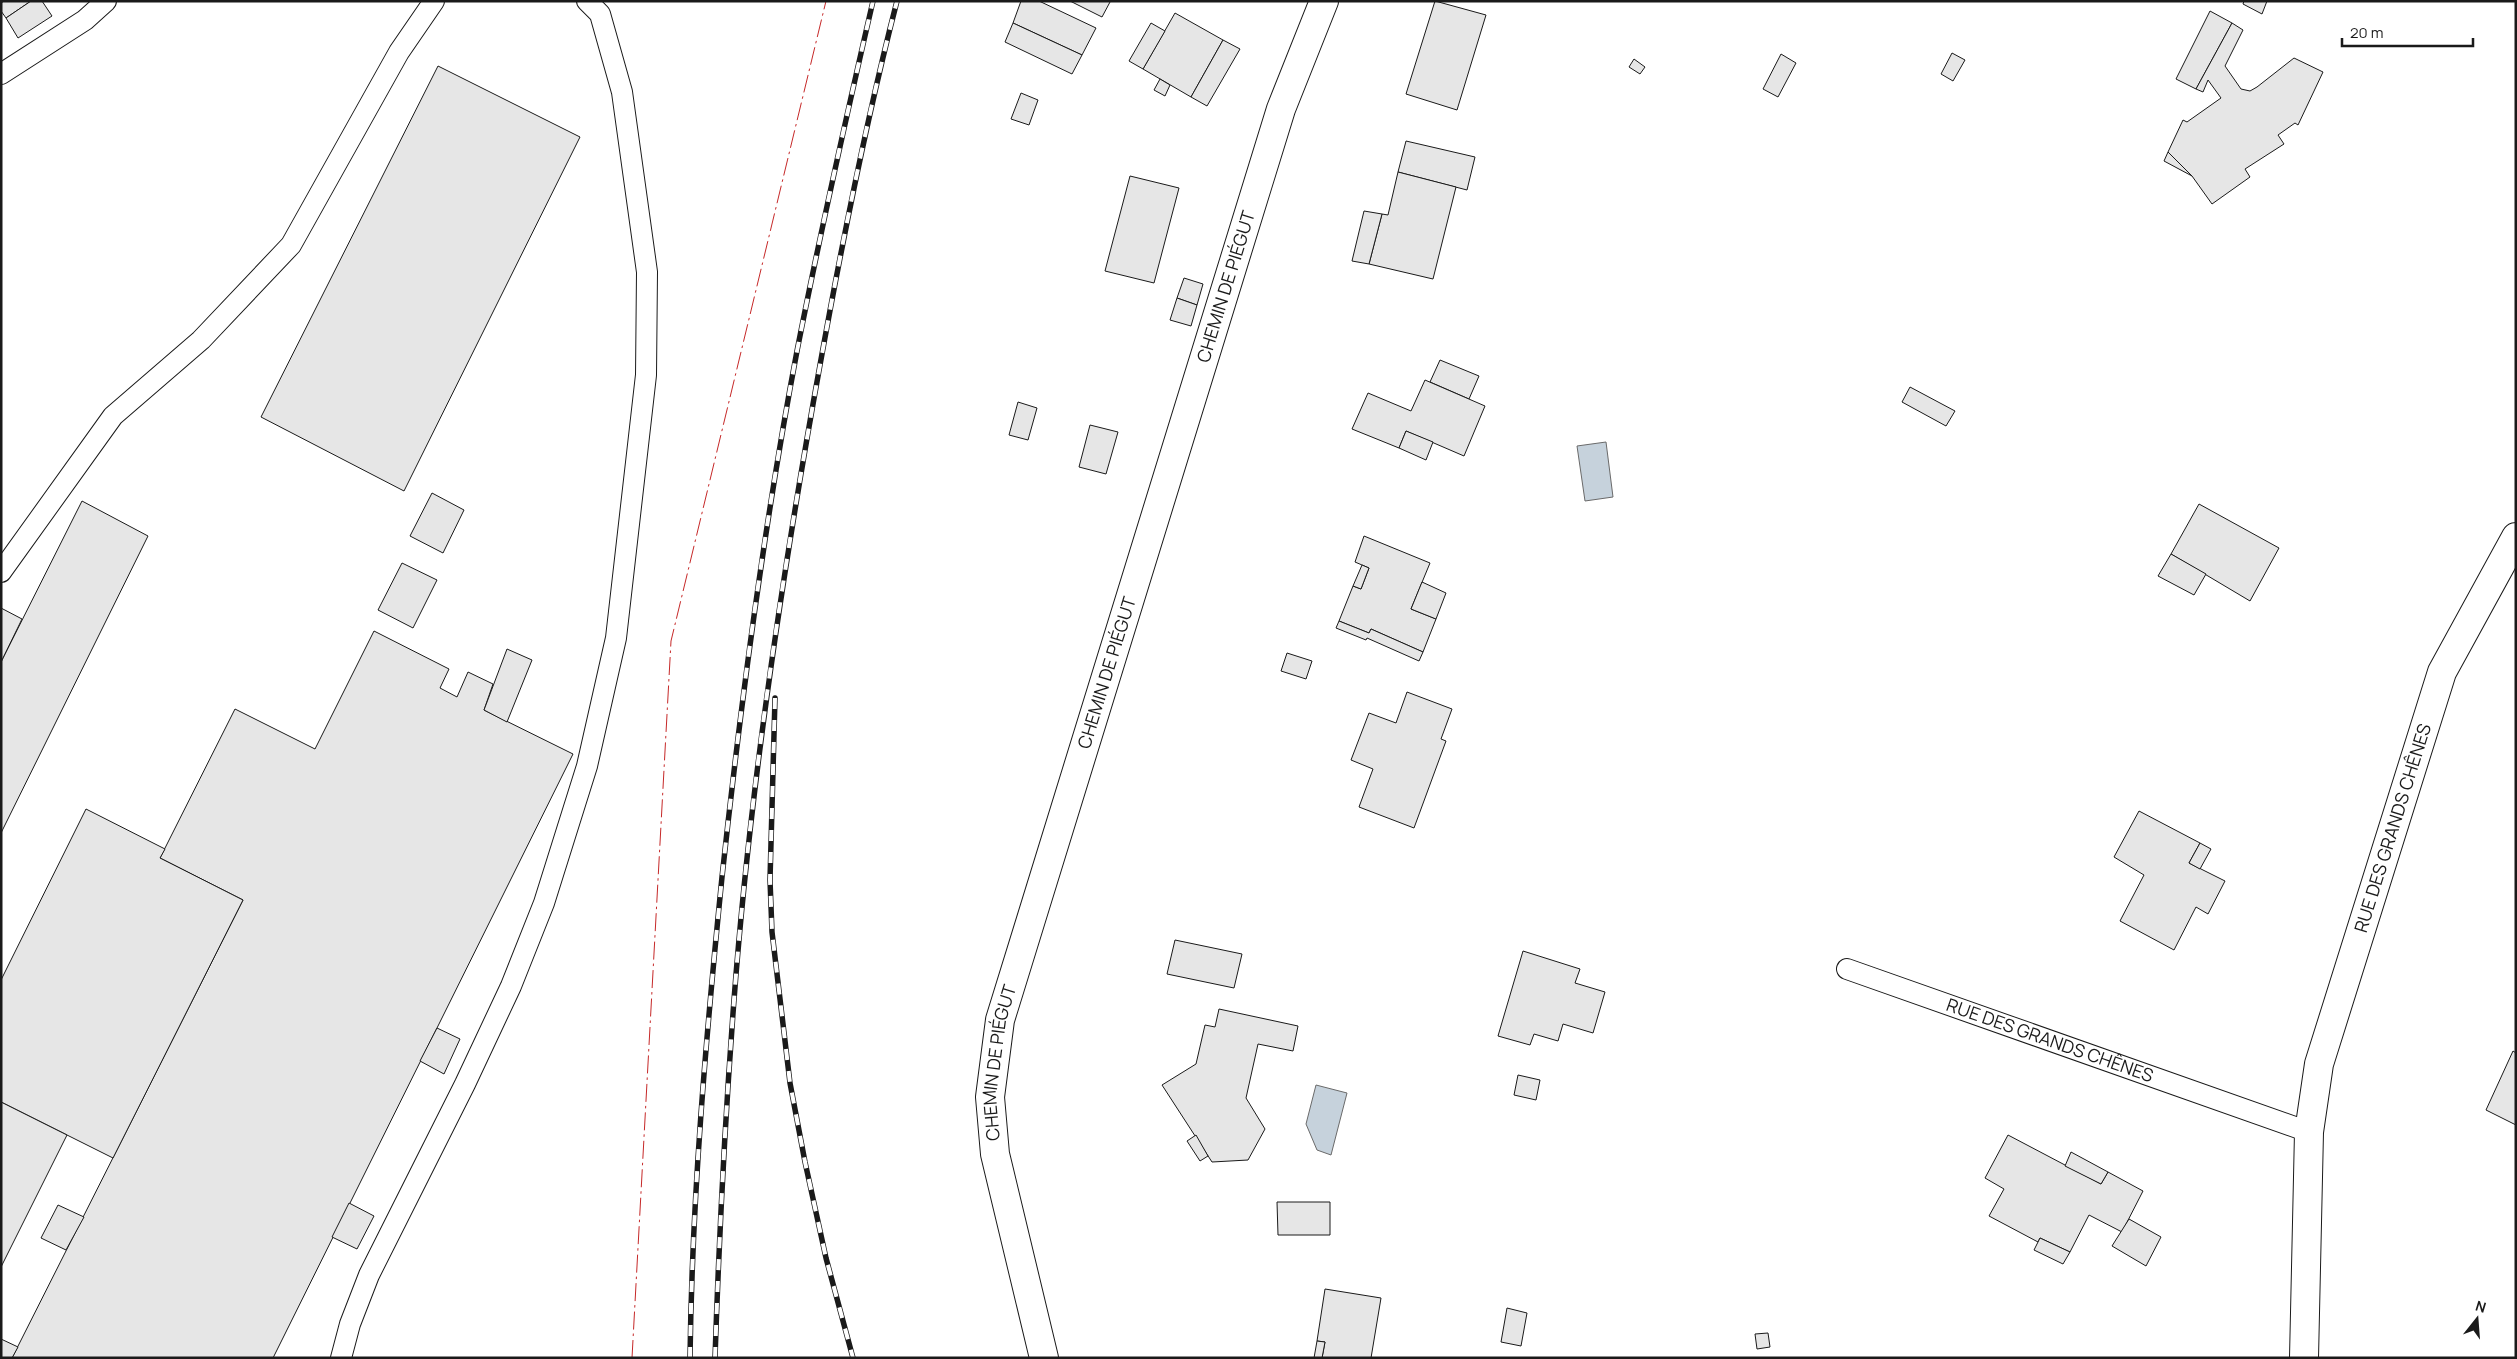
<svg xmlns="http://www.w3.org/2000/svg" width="2517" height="1359" font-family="Manrope,sans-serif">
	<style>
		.water { fill: #c6d2dc; stroke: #6a6a6a }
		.building { fill: #e6e6e6; stroke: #1a1a1a }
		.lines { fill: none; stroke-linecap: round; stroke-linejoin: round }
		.lane-casing { stroke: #1a1a1a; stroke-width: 22 }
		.street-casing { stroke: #1a1a1a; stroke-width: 30 }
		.lane { stroke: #fff; stroke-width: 20 }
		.street { stroke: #fff; stroke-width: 28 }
		.rail-casing { stroke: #1a1a1a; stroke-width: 5.5 }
		.rail { stroke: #fff; stroke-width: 4; stroke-dasharray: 11; stroke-linecap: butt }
		.power { stroke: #c62828; stroke-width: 1; stroke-dasharray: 18 4 2.5 4; stroke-linecap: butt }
		.labels { text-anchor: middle; stroke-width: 4; stroke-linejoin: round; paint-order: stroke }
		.street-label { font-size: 18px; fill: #1a1a1a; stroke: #fff }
	</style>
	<rect width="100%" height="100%" fill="#fff"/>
	<g class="water">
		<path d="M1606,442L1613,497L1585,501L1577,446Z"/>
		<path d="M1316,1085L1347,1093L1331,1155L1317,1150L1306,1124Z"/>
	</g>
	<g class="building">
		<path d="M4,1H31L6,18L1,11V3Z"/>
		<path d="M31,1H42L52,16L18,38L6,18Z"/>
		<path d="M1021,1H1039L1096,28L1082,55L1013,23Z"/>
		<path d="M1070,1H1110V2L1102,17Z"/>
		<path d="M1435,1L1486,15L1457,110L1406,94Z"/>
		<path d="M2244,1H2267L2262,14L2243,4Z"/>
		<path d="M2210,11L2232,23L2196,89L2176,79Z"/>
		<path d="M1175,13L1223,40L1191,97L1143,69Z"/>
		<path d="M1013,23L1082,55L1072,74L1005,42Z"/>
		<path d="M1151,23L1165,31L1143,69L1129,61Z"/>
		<path d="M2232,23L2243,30L2225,66L2241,89L2250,91L2257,87L2294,58L2323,72L2298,125L2295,123L2278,135L2284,144L2245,169L2250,177L2212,204L2192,176L2168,152L2183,120L2187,122L2221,98L2208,80L2203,92L2196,89Z"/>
		<path d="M1223,40L1240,49L1207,106L1191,97Z"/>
		<path d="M1952,53L1965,60L1953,81L1941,74Z"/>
		<path d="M1781,54L1796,63L1778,97L1763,89Z"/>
		<path d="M1634,59L1645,67L1640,74L1629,67Z"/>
		<path d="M438,66L580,137L404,491L261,417Z"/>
		<path d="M1160,79L1170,85L1165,96L1154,90Z"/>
		<path d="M1021,93L1038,100L1029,125L1011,119Z"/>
		<path d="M1406,141L1475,157L1467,190L1398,172Z"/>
		<path d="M2168,152L2192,176L2164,161Z"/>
		<path d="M1398,172L1456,187L1433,279L1369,264L1382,214L1388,215Z"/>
		<path d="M1130,176L1179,188L1154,283L1105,271Z"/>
		<path d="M1364,211L1382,214L1369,264L1352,261Z"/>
		<path d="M1184,278L1203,284L1197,305L1177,298Z"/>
		<path d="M1177,298L1197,305L1191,326L1170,320Z"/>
		<path d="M1440,360L1479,376L1469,399L1430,382Z"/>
		<path d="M1425,380L1485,406L1464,456L1406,431L1399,448L1352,429L1368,393L1411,411Z"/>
		<path d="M1910,387L1955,411L1946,426L1902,402Z"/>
		<path d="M1018,402L1037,408L1028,440L1009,435Z"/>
		<path d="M1090,425L1118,432L1106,474L1079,467Z"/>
		<path d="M1406,431L1433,442L1426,460L1399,448Z"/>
		<path d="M432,493L464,510L443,553L410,536Z"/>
		<path d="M82,501L148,536L1,833V662Z"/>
		<path d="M2199,504L2279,548L2250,601L2171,554Z"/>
		<path d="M1364,536L1430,563L1411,609L1436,619L1423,652L1371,629L1369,633L1339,621L1353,586L1361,589L1369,568L1355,562Z"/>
		<path d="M2171,554L2206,574L2194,595L2158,576Z"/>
		<path d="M402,563L437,580L413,628L378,610Z"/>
		<path d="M1362,565L1369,568L1361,589L1353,586Z"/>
		<path d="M1422,582L1446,593L1436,619L1411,609Z"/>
		<path d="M1,608L22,619L1,662Z"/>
		<path d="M1339,621L1369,633L1371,629L1423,652L1419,661L1367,638L1366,640L1336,628Z"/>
		<path d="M374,631L449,669L440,688L457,697L468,672L493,684L484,710L573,754L437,1028L273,1358H12L243,900L160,858L235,709L315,749Z"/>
		<path d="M507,649L532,660L507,722L484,710Z"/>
		<path d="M1287,653L1312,661L1306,679L1281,671Z"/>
		<path d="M1407,692L1452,709L1441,739L1446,741L1414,828L1359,807L1373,769L1351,760L1369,713L1396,723Z"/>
		<path d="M86,809L165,849L160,858L243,900L113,1158L1,1102V980Z"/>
		<path d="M2139,811L2200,843L2189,863L2225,881L2208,914L2196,907L2174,950L2120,921L2144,875L2114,857Z"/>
		<path d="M2200,843L2211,849L2200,869L2189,863Z"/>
		<path d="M1175,940L1242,954L1234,988L1167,974Z"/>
		<path d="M1523,951L1580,969L1575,983L1605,992L1593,1033L1563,1024L1558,1041L1534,1034L1530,1045L1498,1036Z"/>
		<path d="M1219,1009L1298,1026L1293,1051L1258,1044L1246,1098L1265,1129L1248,1160L1212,1162L1162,1085L1196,1064L1205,1025L1215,1027Z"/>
		<path d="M437,1028L460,1039L444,1074L420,1061Z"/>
		<path d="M2513,1051L2516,1053V1125L2486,1110Z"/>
		<path d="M1518,1075L1540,1080L1536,1100L1514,1095Z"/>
		<path d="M1,1102L67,1135L1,1267Z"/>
		<path d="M1196,1135L1208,1156L1200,1161L1187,1141Z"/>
		<path d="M2008,1135L2101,1184L2108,1172L2143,1191L2122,1232L2089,1215L2070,1252L2040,1238L2038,1242L1989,1216L2004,1189L1985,1178Z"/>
		<path d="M2071,1152L2108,1172L2101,1184L2065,1166Z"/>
		<path d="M1277,1202H1330V1235H1278Z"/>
		<path d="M349,1203L374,1216L357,1249L332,1237Z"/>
		<path d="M58,1205L84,1217L66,1250L41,1238Z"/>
		<path d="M2129,1219L2161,1237L2146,1266L2112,1246Z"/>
		<path d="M2040,1238L2070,1252L2063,1264L2034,1250Z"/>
		<path d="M1325,1289L1381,1298L1371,1358H1322L1325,1342L1317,1341Z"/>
		<path d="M1507,1308L1527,1313L1521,1346L1501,1342Z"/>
		<path d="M1768,1333L1770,1347L1757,1349L1755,1334Z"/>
		<path d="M1,1339L18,1347L12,1358H1Z"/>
		<path d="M1317,1341L1325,1342L1322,1358H1314Z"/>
	</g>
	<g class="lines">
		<g class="lane-casing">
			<g id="lane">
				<path d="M1,74L85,20L106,1"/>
				<path d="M1,572L113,416L201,340L291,245L399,52L434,1"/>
				<path id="s1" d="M1847,969L2309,1132"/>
				<path d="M341,1358L350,1324L369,1275L465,1084L511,986L544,903L587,766L616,638L646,375L647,272L622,92L600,14L587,1"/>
			</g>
		</g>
		<g class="street-casing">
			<g id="street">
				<path id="s2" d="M1044,1358L995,1154L990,1097L1000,1020L1281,109L1324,1"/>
				<path id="s3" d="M2304,1358L2309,1132L2319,1064L2442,672L2516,537"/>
			</g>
		</g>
		<use href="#lane" class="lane"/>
		<use href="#street" class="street"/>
		<g class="rail-casing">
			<g id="rail">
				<path d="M775,698L770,880L772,932L783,1024L790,1083L805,1162L826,1258L853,1358"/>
				<path d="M690,1358C692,1197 706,1037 722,877C741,701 764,525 797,351C820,234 846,118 873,1"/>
				<path d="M715,1358C719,1238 725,1119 734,1000C750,787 782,575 820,365C842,243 866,121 897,1"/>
			</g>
		</g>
		<use href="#rail" class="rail"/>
		<path class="power" d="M632,1358L671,641L826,1"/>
	</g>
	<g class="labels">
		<g class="street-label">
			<text dy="6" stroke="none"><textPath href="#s2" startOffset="1112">CHEMIN DE PIÉGUT</textPath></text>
			<text dy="6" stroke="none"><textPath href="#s2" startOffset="708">CHEMIN DE PIÉGUT</textPath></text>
			<text dy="6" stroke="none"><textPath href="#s3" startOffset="542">RUE DES GRANDS CHÊNES</textPath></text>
			<text dy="6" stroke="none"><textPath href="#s1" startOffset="215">RUE DES GRANDS CHÊNES</textPath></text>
			<text dy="6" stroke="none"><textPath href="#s2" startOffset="302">CHEMIN DE PIÉGUT</textPath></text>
		</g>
	</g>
	<rect width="2517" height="1359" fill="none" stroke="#1a1a1a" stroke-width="5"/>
	<g transform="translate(2477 1319) rotate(17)" stroke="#ffffff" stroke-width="4" paint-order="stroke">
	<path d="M0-4L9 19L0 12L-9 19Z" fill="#1a1a1a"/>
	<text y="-8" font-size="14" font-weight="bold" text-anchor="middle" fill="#1a1a1a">N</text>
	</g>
	<path d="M2342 38v8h131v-8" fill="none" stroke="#1a1a1a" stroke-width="2.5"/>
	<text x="2350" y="38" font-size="15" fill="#1a1a1a" stroke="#ffffff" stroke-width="4" paint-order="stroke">20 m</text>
</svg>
